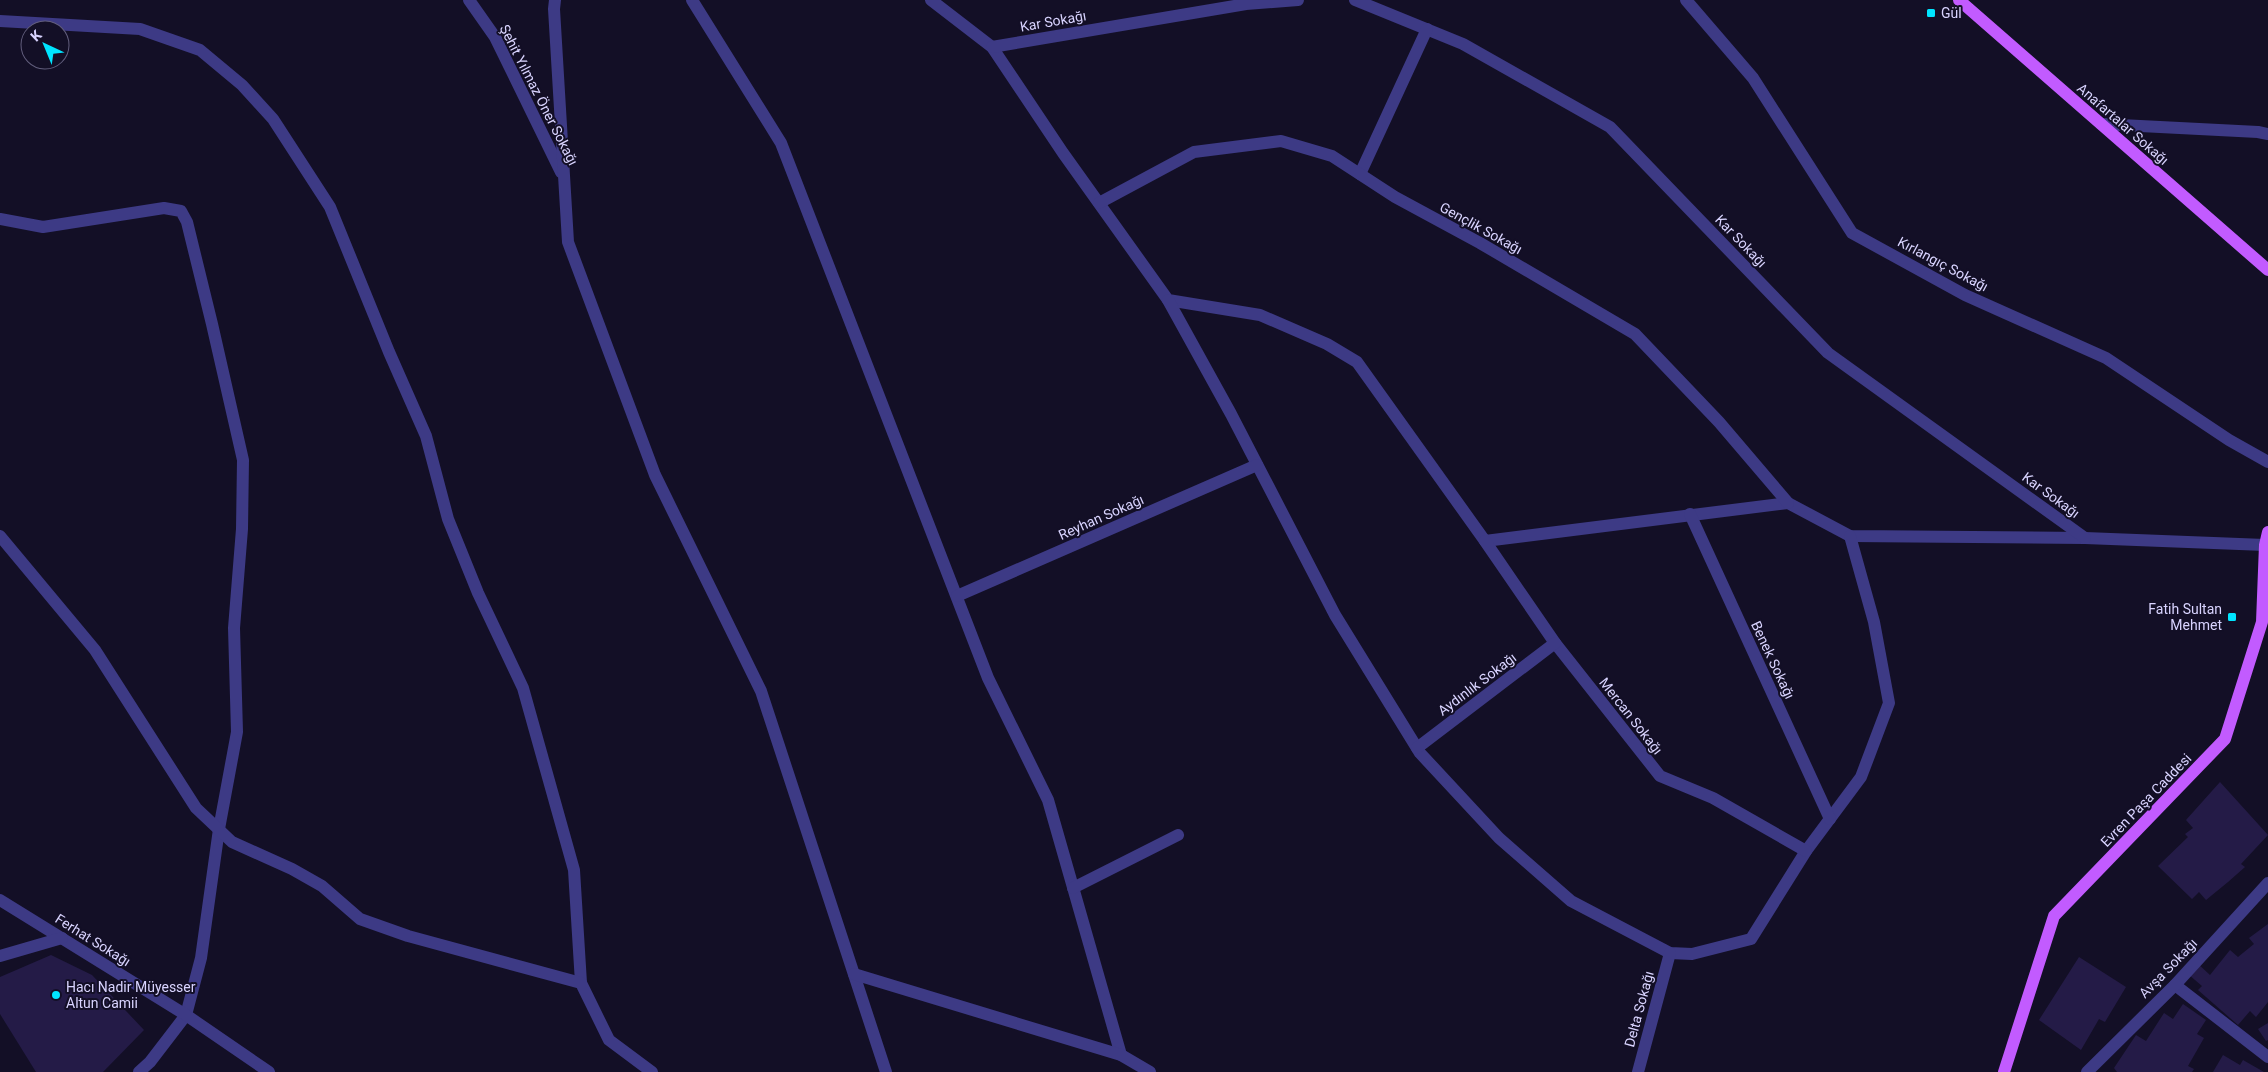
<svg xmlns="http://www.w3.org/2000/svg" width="2268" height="1072" font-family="Roboto,sans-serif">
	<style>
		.building { fill: #241b47 }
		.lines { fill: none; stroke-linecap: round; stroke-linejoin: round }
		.minor { stroke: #3d3a85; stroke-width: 12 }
		.major { stroke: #c25bff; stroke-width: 12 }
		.poi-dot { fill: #00e5ff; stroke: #130f26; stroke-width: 2 }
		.labels { text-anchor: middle; stroke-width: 4; stroke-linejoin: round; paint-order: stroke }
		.poi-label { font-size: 14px; fill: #d9d4ff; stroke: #130f26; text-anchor: start }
		.street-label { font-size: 14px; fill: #d9d4ff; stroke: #130f26 }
	</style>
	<rect width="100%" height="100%" fill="#130f26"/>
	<g class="building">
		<path d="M2220,782L2268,835L2241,864L2245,867L2228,882L2206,900L2199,892L2192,899L2158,866L2188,837L2185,834L2193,828L2186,820Z"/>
		<path d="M2268,924V1002L2256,1017L2250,1011L2238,1025L2198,990L2202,986L2188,974L2197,963L2210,975L2230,950L2238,957L2254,944L2249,938Z"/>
		<path d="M51,955L92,975L144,1030L103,1072H36L0,1014V977Z"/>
		<path d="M2079,957L2126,987L2105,1022L2099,1019L2081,1050L2039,1020Z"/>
		<path d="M2183,1004L2206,1020L2197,1034L2204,1038L2188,1066L2194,1069L2192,1072H2117L2114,1068L2136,1035L2146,1041L2164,1013L2173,1019Z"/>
		<path d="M2268,1023V1040L2266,1041L2258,1029Z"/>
		<path d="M2223,1055L2240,1065L2243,1060L2264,1072H2213Z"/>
	</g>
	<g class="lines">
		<g class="minor">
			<path d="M469,0L495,37L561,172"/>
			<path d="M555,0L554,9L568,242L655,475L761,691L886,1072"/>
			<path d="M692,0L781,143L988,678L1048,800L1121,1055"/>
			<path d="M931,0L992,47L1063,153L1168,300L1260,315L1327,344L1357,362L1485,541L1788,503L1850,536L2085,538L2265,545"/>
			<path d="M1355,0L1463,44L1610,127L1828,353L2085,538"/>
			<path d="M1686,0L1753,78L1852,233L1965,295L2106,358L2229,440L2268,462"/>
			<path d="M0,21L140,29L200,50L242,85L273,119L330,207L389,352L426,436L448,519L478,593L523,688L574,870L581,983"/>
			<path d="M992,47L1246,4L1298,0"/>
			<path d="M2101,124L2258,132L2268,134"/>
			<path d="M1360,174L1427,29"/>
			<path d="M1099,203L1194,152L1281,141L1332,156L1395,197L1480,243L1635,334L1719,422L1788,503"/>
			<path d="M0,219L43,227L164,208L181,211L187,222L212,324L243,460L242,529L234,628L237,732L219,829L201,958L186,1015L150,1062L139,1072"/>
			<path d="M1168,300L1231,414L1335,615L1420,753L1499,838L1571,901L1670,953L1692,954L1751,939L1806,851L1861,777L1889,703L1874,622L1850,536"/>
			<path d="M1690,514L1830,819"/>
			<path d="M0,536L95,650L196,808L232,842L292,869L322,886L360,919L408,936L581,983L609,1040L652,1072"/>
			<path d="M1485,541L1555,643L1660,776L1713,798L1806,851"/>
			<path d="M957,596L1257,465"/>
			<path d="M1417,748L1555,643"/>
			<path d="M1073,888L1178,835"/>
			<path d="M0,900L186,1015L269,1072"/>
			<path d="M0,956L62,938"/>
			<path d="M854,974L1121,1055L1150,1072"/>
			<path d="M2175,985L2268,1057"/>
			<path d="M1638,1072L1670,953"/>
			<path d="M2087,1072L2175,985L2268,883"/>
		</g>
		<g class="major">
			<path d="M1959,0L2268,270"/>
			<path d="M2004,1072L2054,916L2225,739L2262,622L2265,545L2268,532"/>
		</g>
	</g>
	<g class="poi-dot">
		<rect x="1926" y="8" width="10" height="10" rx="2.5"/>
		<rect x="2227" y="612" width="10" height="10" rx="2.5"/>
		<circle cx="56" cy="995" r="5"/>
	</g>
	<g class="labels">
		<g class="poi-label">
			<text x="1941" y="18">Gül</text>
			<text x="2222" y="614" text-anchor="end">Fatih Sultan<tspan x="2222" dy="16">Mehmet</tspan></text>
			<text x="66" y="992">Hacı Nadir Müyesser<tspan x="66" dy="16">Altun Camii</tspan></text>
		</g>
		<g class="street-label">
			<text transform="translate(1053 21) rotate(-10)" y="5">Kar Sokağı</text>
			<text transform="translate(539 95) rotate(63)" y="5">Şehit Yılmaz Öner Sokağı</text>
			<text transform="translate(2123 124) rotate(41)" y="5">Anafartalar Sokağı</text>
			<text transform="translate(1481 228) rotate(29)" y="5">Gençlik Sokağı</text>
			<text transform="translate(1741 241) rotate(46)" y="5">Kar Sokağı</text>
			<text transform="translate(1943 264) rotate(28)" y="5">Kırlangıç Sokağı</text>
			<text transform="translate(2051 495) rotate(36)" y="5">Kar Sokağı</text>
			<text transform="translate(1101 517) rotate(-24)" y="5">Reyhan Sokağı</text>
			<text transform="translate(1773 660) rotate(65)" y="5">Benek Sokağı</text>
			<text transform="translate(1477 684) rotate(-37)" y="5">Aydınlık Sokağı</text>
			<text transform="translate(1631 716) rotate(52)" y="5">Mercan Sokağı</text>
			<text transform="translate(2146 800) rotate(-46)" y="5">Evren Paşa Caddesi</text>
			<text transform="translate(93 940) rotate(32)" y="5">Ferhat Sokağı</text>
			<text transform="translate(2168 968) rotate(-46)" y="5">Avşa Sokağı</text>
			<text transform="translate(1639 1009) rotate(-75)" y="5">Delta Sokağı</text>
		</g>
	</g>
	<g transform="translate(45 45) rotate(316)"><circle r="24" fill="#130f26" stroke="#625e7d"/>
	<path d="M0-4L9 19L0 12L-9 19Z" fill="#00e5ff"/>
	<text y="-8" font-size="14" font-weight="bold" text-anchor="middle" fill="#d9d4ff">K</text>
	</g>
</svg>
